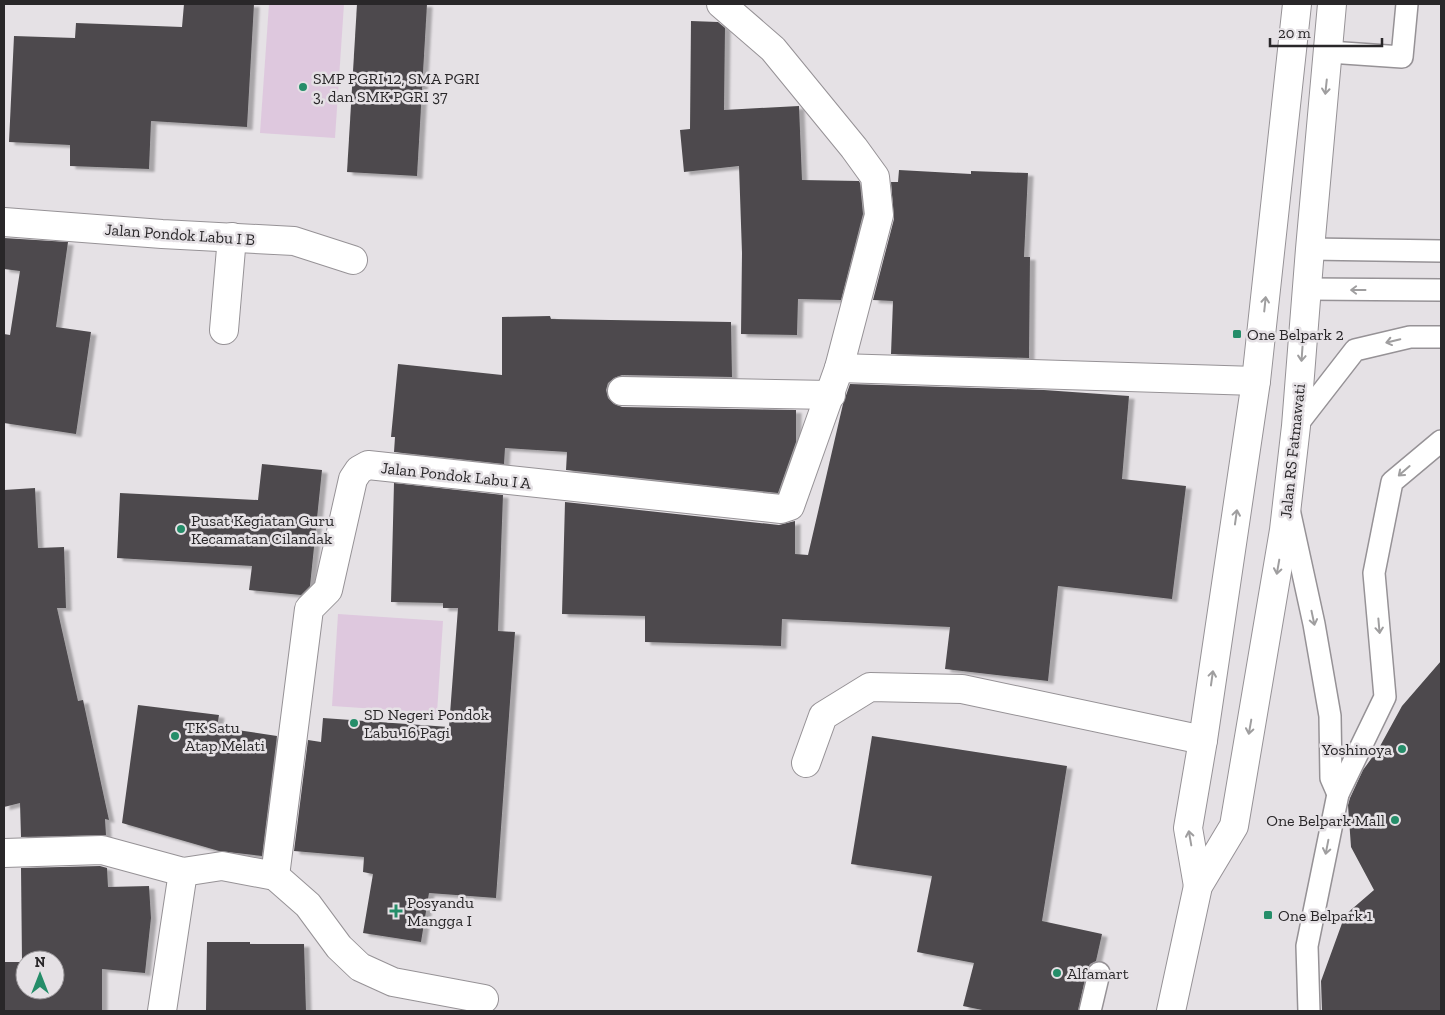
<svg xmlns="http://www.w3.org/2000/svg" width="1445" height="1015" font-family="'Zilla Slab',serif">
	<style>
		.grass { fill: #dec8de }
		.building { fill: #4d4a4d; fill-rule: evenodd; filter: url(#shadow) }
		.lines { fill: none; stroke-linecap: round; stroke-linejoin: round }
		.service-casing { stroke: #969296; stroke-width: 24 }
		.minor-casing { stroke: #969296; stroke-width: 30 }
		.secondary-casing { stroke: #969296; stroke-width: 30 }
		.service { stroke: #fff; stroke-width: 21 }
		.minor { stroke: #fff; stroke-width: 28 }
		.secondary { stroke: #fff; stroke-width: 28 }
		.oneway { stroke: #9f9e9f }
		.poi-dot { fill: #258d69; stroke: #e5e1e5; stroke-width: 2 }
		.labels { text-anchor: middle; stroke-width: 5; stroke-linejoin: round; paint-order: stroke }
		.poi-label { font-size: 16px; fill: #292729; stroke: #e5e1e5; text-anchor: start }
		.street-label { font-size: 16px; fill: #292729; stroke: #e5e1e5 }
	</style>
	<defs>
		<filter id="shadow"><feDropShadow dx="5.5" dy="3" stdDeviation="1" flood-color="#0004"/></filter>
	</defs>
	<rect width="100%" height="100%" fill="#e5e1e5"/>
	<g class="grass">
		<path d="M269,4H344L335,138L260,133Z"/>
		<path d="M338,614L443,621L437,713L332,706Z"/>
	</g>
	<g class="building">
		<path d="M184,4H254L247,127L151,121L149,169L70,166V145L9,142L14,36L75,38L76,23L182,27Z"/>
		<path d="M357,4H427L417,176L347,172Z"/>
		<path d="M691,21L718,22L725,28L724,110L799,106L802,180L859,181L860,183L863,214L841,300L798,299L797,335L741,334L742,253L739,166L684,172L680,130L690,129Z"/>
		<path d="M899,170L971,174V171L1028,173L1024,257H1030L1029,358L891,354L893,301L873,300L894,219L891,182H898Z"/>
		<path d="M4,238L68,242L56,327L91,332L76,434L4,423V334L10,335L20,271L4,269Z"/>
		<path d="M550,316L551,319L731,322L732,377L622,375L614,378L608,383L606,390L608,398L614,404L622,407L796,410V442L778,493L566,470L567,452L505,448L504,464L394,452L395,437H391L398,364L502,375V317Z"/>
		<path d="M850,384L1044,390L1129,396L1122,479L1186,486L1172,599L1058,586L1048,681L945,669L950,627L782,619L781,646L645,642V616L562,614L565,502L779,525L795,521V554L808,555L843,404Z"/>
		<path d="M262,464L322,470L310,586L301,595L249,590L252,566L117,558L120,493L258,500Z"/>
		<path d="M394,483L503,495L498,631L515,632L496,898L429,893L421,942L363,933L373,874L363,872L364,857L294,851L308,740L321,742L323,718L449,727L458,608H443V603L391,602Z"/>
		<path d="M35,488L38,548L64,547L66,608H57L78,701L83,700L109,820L105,819L106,835L21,837L20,803L4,807V490Z"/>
		<path d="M1441,661V1011H1322L1321,981L1345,915L1374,890L1351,847L1348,805L1350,798L1363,770L1379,748L1402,706Z"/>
		<path d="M138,705L219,715L217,727L277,736L262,856L219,851L122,823Z"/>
		<path d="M872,736L1067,766L1042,921L1102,934L1096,961L1090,964L1087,970L1078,1011H987L963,1006L974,963L917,952L932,876L851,864Z"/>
		<path d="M100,866L107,868L108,887L149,886L151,918L145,973L102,969V1011H4V962H22L21,868ZM25,960H55V990H25Z"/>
		<path d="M207,942H250V944H304L306,1011H206Z"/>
	</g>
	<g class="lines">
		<g class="service-casing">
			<g id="service">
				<path d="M1329,52L1402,57L1407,4"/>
				<path d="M1310,249L1441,251"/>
				<path d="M1307,289L1441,290"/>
				<path d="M1296,426L1355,350L1410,337H1441"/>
				<path d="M1290,514L1314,624L1330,716L1331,778L1338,794"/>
				<path d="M1090,1011L1099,973"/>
				<path d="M1309,1011L1307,946L1338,794L1385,697L1374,573L1392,482L1441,441"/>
			</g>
		</g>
		<g class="minor-casing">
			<g id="minor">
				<path d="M4,222L162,234L294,241L353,260"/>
				<path d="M224,330L232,237"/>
				<path d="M839,368L1256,381"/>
				<path d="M622,391L831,395"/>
				<path d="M806,763L823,716L870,687L962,689L1203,740"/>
				<path d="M4,853L102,850L183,872L222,866L275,876L309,609L328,590L353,479L359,470L368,465L781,509L790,506L839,368L879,215L875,177L854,148L773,49L721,4"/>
				<path d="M275,876L308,905L339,947L360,967L393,982L484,999"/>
				<path d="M162,1011L183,872"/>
			</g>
		</g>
		<g class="secondary-casing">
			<g id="secondary">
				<path d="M1198,886L1188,828L1203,740L1256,381L1297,4"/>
				<path d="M1171,1011L1198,886L1234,826L1284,530L1296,426L1310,249L1332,4"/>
			</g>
		</g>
		<use href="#service" class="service"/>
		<use href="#minor" class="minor"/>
		<use href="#secondary" class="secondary"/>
	</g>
	<defs><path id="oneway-shaft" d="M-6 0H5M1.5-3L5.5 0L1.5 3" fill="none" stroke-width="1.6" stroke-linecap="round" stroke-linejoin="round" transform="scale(1.25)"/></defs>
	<g class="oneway">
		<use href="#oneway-shaft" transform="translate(1326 87) rotate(96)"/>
		<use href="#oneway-shaft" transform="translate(1358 290) rotate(-180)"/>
		<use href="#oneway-shaft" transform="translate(1265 304) rotate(-84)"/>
		<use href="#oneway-shaft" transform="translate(1393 341) rotate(167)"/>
		<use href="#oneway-shaft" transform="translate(1302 354) rotate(94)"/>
		<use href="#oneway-shaft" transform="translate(1404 471) rotate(139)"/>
		<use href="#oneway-shaft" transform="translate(1236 517) rotate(-82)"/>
		<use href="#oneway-shaft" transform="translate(1278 567) rotate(100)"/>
		<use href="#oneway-shaft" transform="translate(1313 618) rotate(78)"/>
		<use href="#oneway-shaft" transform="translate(1379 626) rotate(85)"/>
		<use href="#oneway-shaft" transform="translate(1212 678) rotate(-82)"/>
		<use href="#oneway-shaft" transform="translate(1250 727) rotate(100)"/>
		<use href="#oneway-shaft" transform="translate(1190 838) rotate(-100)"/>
		<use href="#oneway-shaft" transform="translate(1327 847) rotate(101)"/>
	</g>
	<g class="poi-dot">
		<circle cx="303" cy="87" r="5"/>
		<rect x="1232" y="329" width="10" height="10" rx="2.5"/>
		<circle cx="181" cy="529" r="5"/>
		<circle cx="354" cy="723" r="5"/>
		<circle cx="175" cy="736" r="5"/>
		<circle cx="1402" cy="749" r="5"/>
		<circle cx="1395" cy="820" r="5"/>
		<path d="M393.5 903.5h5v5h5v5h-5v5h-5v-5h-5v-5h5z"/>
		<rect x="1263" y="910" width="10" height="10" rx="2.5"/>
		<circle cx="1057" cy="973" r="5"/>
	</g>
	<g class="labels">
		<g class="poi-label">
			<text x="313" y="84">SMP PGRI 12, SMA PGRI<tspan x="313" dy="18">3, dan SMK PGRI 37</tspan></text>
			<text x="1247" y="340">One Belpark 2</text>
			<text x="191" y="526">Pusat Kegiatan Guru<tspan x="191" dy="18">Kecamatan Cilandak</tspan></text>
			<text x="364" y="720">SD Negeri Pondok<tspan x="364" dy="18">Labu 16 Pagi</tspan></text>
			<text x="185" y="733">TK Satu<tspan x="185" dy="18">Atap Melati</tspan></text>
			<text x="1392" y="755" text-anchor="end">Yoshinoya</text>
			<text x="1385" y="826" text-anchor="end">One Belpark Mall</text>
			<text x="407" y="908">Posyandu<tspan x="407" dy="18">Mangga I</tspan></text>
			<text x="1278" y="921">One Belpark 1</text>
			<text x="1067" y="979">Alfamart</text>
		</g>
		<g class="street-label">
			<text transform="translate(180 234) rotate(4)" y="6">Jalan Pondok Labu I B</text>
			<text transform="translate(1292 451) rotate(-84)" y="6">Jalan RS Fatmawati</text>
			<text transform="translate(456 475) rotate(6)" y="6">Jalan Pondok Labu I A</text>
		</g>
	</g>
	<rect width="1445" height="1015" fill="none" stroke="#292729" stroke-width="10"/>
	<g transform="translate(40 975)"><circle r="24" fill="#e5e1e5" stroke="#9a979a"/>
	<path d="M0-4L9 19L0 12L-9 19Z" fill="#258d69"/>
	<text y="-8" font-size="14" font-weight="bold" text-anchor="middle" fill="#292729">N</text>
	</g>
	<path d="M1270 38v8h112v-8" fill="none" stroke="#292729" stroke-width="2.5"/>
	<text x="1278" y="38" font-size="15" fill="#292729" stroke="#e5e1e5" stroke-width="4" paint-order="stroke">20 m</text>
</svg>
